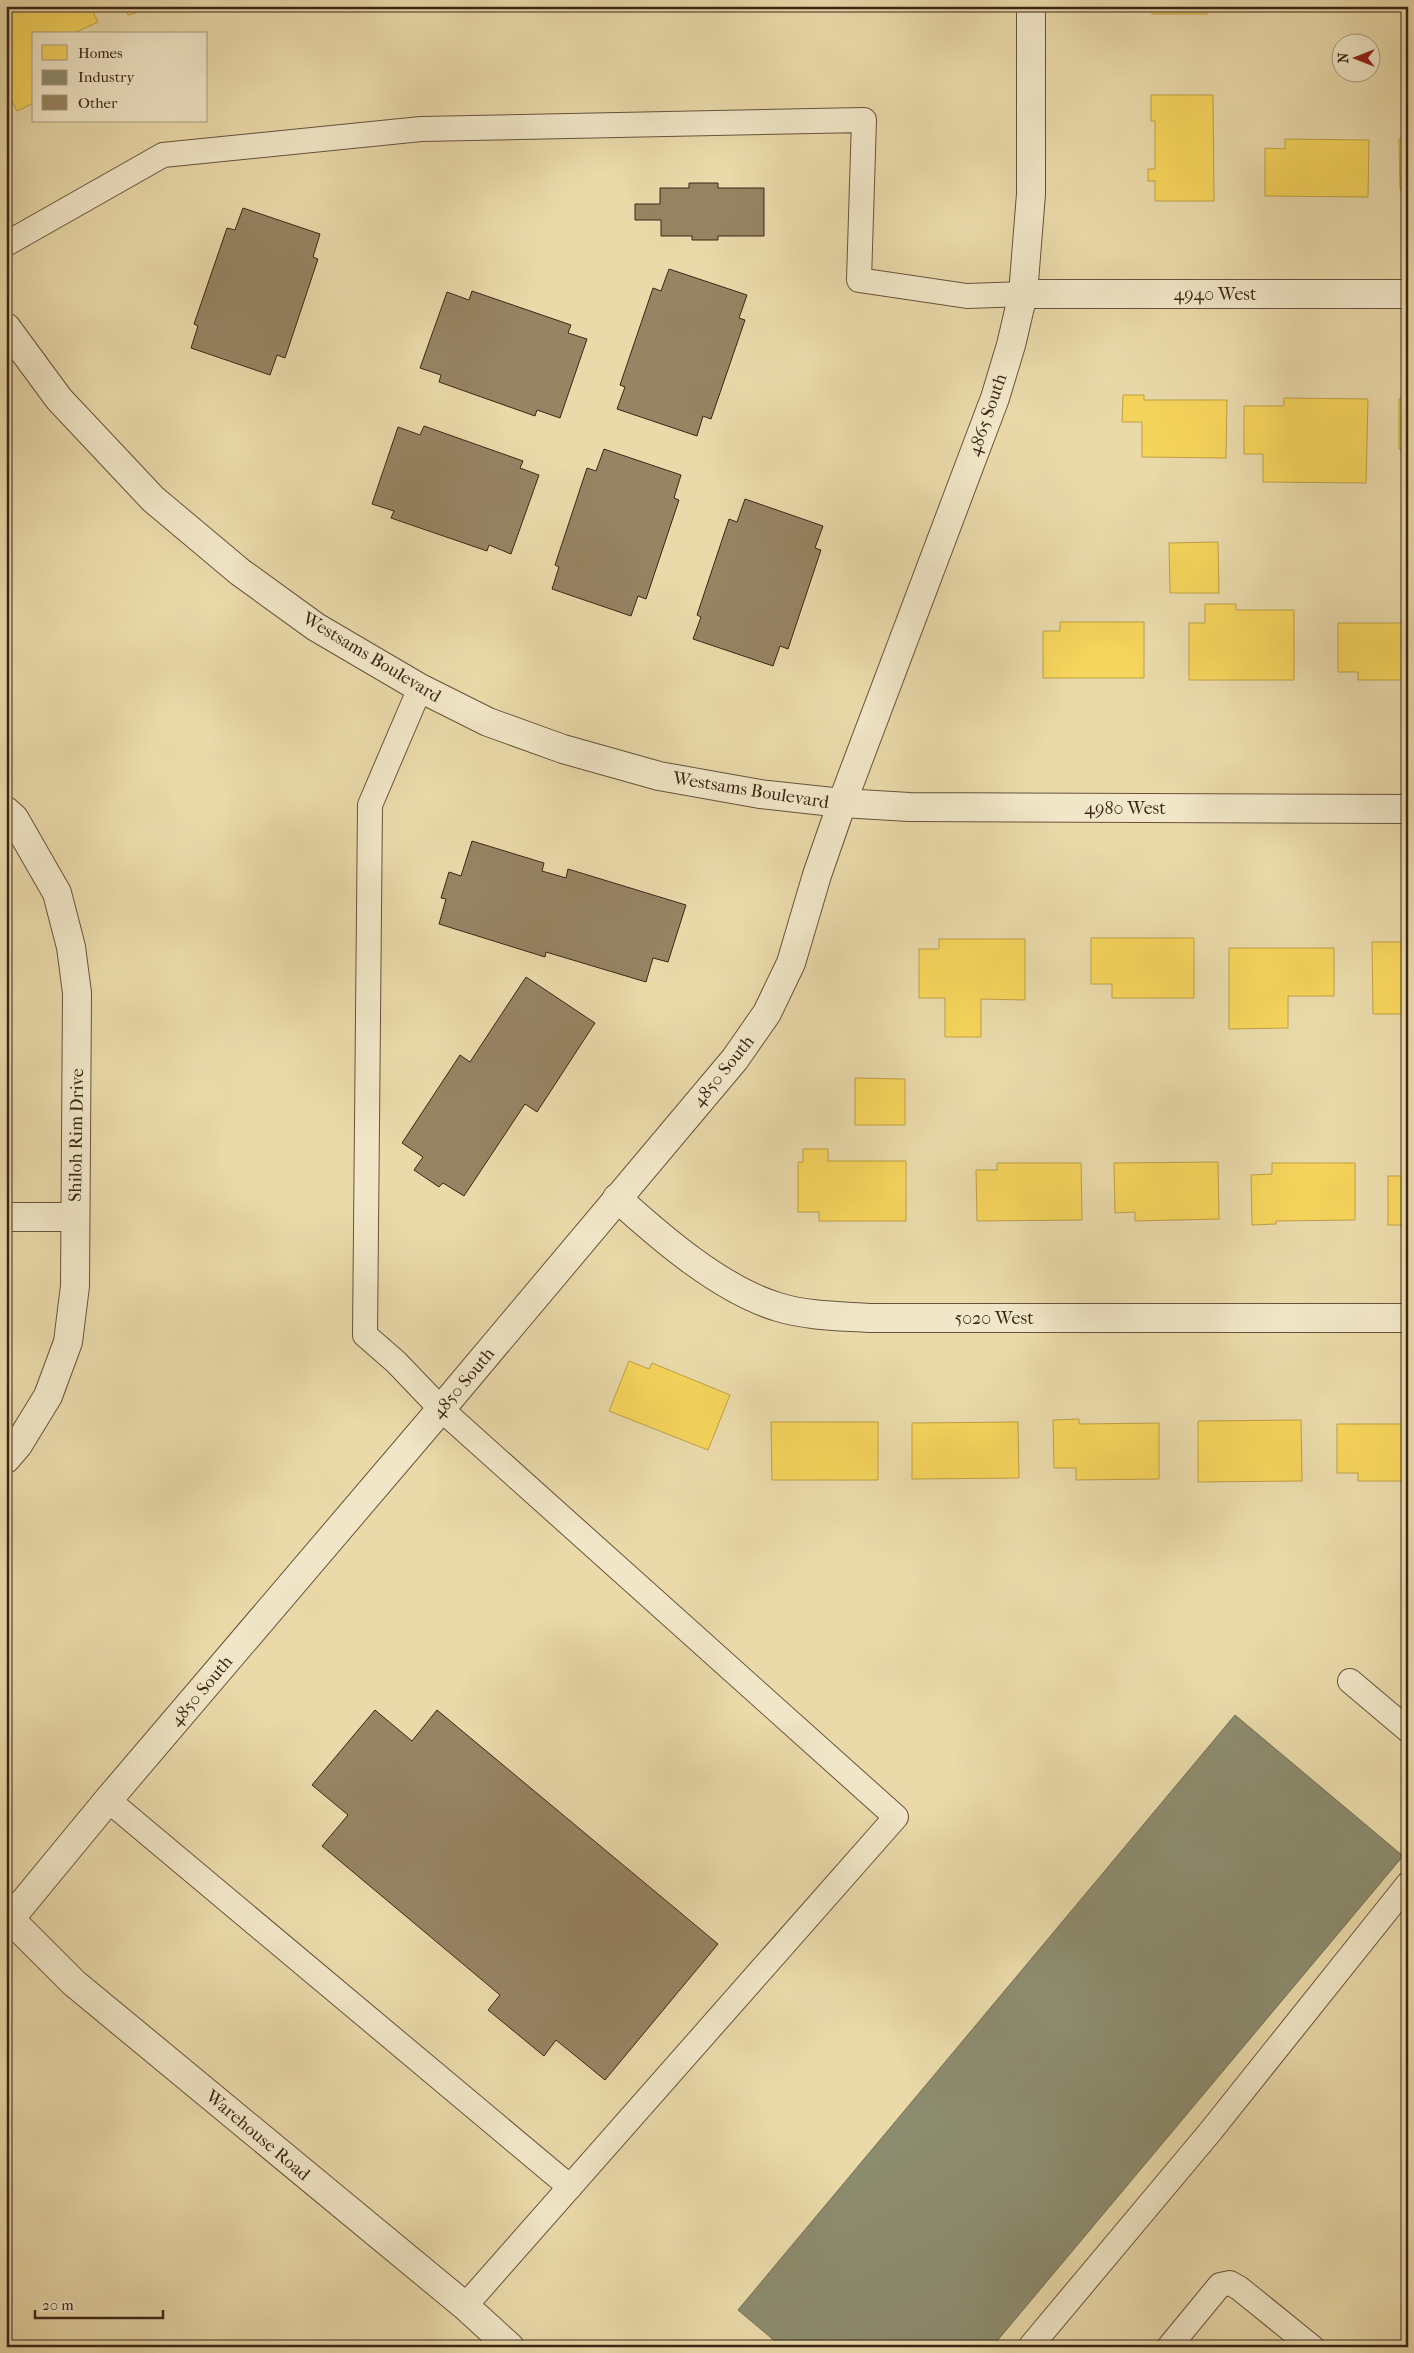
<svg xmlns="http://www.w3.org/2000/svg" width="1414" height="2353" font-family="'IM FELL French Canon',serif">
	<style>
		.homes { fill: #f6d55c; stroke: #bea047 }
		.industry { fill: #8c8c6e; stroke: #746d54 }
		.building { fill: #968463; stroke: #3b2617 }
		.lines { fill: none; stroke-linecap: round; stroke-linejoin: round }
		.service-casing { stroke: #67533c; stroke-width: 26 }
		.minor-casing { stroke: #67533c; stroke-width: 30 }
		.tertiary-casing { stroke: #67533c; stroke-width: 30 }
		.service { stroke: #f1e7c8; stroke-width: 24 }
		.minor { stroke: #f1e7c8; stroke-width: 28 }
		.tertiary { stroke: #f1e7c8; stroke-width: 28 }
		.labels { text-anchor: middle; stroke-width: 5; stroke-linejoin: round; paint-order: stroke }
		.street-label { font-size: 18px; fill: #3b2617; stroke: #f1e7c8 }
	</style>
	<rect width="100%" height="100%" fill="#eadaaa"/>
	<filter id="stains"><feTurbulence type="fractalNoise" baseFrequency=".004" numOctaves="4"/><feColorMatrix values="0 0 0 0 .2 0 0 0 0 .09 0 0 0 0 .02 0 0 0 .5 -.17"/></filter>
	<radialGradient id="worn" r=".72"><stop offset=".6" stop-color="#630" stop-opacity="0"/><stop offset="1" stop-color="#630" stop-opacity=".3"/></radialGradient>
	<g class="homes">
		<path d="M6,6H90L98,22L72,34H34V103L17,111L6,89Z"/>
		<path d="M125,6H158L128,15Z"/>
		<rect x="1152" y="6" width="55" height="8"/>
		<path d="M1151,95H1213L1214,201H1155V181H1148V169H1155V121H1151Z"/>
		<path d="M1285,139L1369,140L1368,197L1265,196V148L1285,149Z"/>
		<path d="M1399,139H1408V188L1400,189Z"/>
		<path d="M1123,395H1144V400H1227L1226,458L1142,457V422H1122Z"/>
		<path d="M1284,398L1368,399L1366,483L1263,482V454H1244V406H1284Z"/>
		<rect x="1399" y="399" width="9" height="50"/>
		<path d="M1218,542L1219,593H1170L1169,543Z"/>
		<path d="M1205,604H1236V610H1294V680H1189V623H1205Z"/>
		<path d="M1060,622H1144V678H1043V631H1060Z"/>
		<path d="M1338,623H1408V680H1358V672H1338Z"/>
		<path d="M1091,938H1194V998H1112V984H1091Z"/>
		<path d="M939,939H1025V1000L981,999V1037H945V998H919V949H939Z"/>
		<path d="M1372,942H1408V1014H1373Z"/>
		<path d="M1229,948H1334V996H1288V1028L1229,1029Z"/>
		<path d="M855,1078L905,1079V1125H855Z"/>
		<path d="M803,1149H828V1161H906V1221H819V1212H798V1162H803Z"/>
		<path d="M1218,1162L1219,1219L1135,1221V1212L1115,1213L1114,1163Z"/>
		<path d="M997,1163H1081L1082,1220L977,1221L976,1170H997Z"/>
		<path d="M1272,1163H1355V1220L1276,1221V1224L1252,1225L1251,1175L1272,1174Z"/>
		<rect x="1388" y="1176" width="20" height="49"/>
		<path d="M629,1361L649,1369L652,1363L730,1395L708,1450L609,1411Z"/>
		<path d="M1079,1419V1424L1159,1423V1479L1076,1480V1468H1054L1053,1420Z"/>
		<path d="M1301,1420L1302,1481L1198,1482V1421Z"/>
		<path d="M771,1422H878V1480H772Z"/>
		<path d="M1018,1422L1019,1478L912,1479V1423Z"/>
		<path d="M1337,1424H1408V1481H1358V1473H1337Z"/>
	</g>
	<path class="industry" d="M1235,1715L1403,1856L992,2347H782L738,2310Z"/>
	<g class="building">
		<path d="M689,183H718V188H764V236H718V240H692V236H661V220H635V204H660V188H689Z"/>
		<path d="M243,208L320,234L313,257L318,259L285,358L277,355L270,375L191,348L198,326L194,324L227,228L235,230Z"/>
		<path d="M669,269L747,295L739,318L745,320L711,419L703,416L697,436L617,409L625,387L620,385L653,288L661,291Z"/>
		<path d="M472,291L571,325L568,333L587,339L560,418L537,410L535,416L439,382L441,375L420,368L447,292L469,300Z"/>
		<path d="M424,426L523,461L520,468L539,475L511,554L489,545L487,551L391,518L394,511L372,504L398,427L420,435Z"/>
		<path d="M604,449L681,475L674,498L679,500L646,599L638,596L631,616L552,589L559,567L555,565L587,468L596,471Z"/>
		<path d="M745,499L823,526L815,548L821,550L788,649L780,646L773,666L693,639L701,617L697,615L729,519L737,522Z"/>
		<path d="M472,841L544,863L542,871L566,878L568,869L686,905L668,962L653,958L646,982L546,952L545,957L439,924L446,899L441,898L449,872L461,876Z"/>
		<path d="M526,977L595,1023L537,1112L525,1104L464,1196L443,1183L439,1187L414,1170L423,1157L402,1143L460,1055L470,1062Z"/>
		<path d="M375,1710L412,1741L437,1710L718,1944L605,2080L556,2040L544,2056L488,2010L500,1995L322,1846L348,1815L312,1785Z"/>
	</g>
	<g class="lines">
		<g class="service-casing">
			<g id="service">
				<path d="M6,244L163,155L421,129L864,120L859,280L967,296L1023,294"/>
				<path d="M420,688L370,805L365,1335L396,1362L441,1409L896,1817L465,2306"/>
				<path d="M1350,1681L1408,1730"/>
				<path d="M108,1800L570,2187"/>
				<path d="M1030,2347L1210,2132L1408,1884"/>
				<path d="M1169,2347L1220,2285L1230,2283L1239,2288L1312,2347"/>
			</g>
		</g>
		<g class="minor-casing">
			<g id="minor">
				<path d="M1023,294H1408"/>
				<path d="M6,811L14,818L57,893L71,947L77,993L75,1286L68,1342L48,1396L18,1445L6,1459"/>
				<path d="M617,1198C660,1237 721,1290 778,1307C807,1316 839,1316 869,1318H1408"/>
				<path d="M6,1217H75"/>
				<path d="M6,1918L10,1919L74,1983L465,2306L510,2347"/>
				<path d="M10,1919L108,1800L441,1409L735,1059L767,1013L791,963L817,875L842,803"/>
			</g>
		</g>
		<g class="tertiary-casing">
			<g id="tertiary">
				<path d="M6,327L59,399L153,499L240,572L316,627L420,688L488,722L563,749L659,776L760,794L842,803L909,807L1408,809"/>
				<path d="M842,803L995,398L1011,345L1023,294L1031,194V6"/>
			</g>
		</g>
		<use href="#service" class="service"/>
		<use href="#minor" class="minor"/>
		<use href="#tertiary" class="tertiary"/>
	</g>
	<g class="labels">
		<g class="street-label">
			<text x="1215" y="300">4940 West</text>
			<text transform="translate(987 415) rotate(-71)" y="6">4865 South</text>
			<text transform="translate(372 657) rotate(31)" y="6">Westsams Boulevard</text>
			<text transform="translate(751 790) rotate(9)" y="6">Westsams Boulevard</text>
			<text x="1125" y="814">4980 West</text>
			<text transform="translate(723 1071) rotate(-51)" y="6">4850 South</text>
			<text transform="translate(76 1135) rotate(-89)" y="6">Shiloh Rim Drive</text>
			<text x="994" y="1324">5020 West</text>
			<text transform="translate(463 1383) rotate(-50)" y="6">4850 South</text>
			<text transform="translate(201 1691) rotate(-50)" y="6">4850 South</text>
			<text transform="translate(258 2135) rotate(40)" y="6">Warehouse Road</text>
		</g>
	</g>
	<rect width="1414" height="2353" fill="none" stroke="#eadaaa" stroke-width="25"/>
	<rect x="8" y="8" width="1399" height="2338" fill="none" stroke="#3b2617" stroke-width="2.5"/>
	<rect x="12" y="12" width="1389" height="2328" fill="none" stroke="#3b2617"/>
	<rect x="32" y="32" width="175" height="90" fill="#f1e7c8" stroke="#a89a81"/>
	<rect x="42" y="45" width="25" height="15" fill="#f6d55c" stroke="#a89a81"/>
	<text x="78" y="58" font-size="15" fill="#3b2617">Homes</text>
	<rect x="42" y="70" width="25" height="15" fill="#8c8c6e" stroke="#a89a81"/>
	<text x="78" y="82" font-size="15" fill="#3b2617">Industry</text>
	<rect x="42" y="95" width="25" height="15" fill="#968463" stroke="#a89a81"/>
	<text x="78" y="108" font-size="15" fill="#3b2617">Other</text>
	<g transform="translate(1356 58) rotate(270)"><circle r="24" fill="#f1e7c8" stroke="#a89a81"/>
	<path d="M0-4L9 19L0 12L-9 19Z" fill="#8f2418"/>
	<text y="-8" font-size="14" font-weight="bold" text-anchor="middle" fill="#3b2617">N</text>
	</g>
	<path d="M35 2310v8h128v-8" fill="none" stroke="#3b2617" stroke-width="2.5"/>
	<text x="42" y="2310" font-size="15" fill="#3b2617" stroke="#f1e7c8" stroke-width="4" paint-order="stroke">20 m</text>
	<rect width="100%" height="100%" filter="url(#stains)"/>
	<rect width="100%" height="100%" fill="url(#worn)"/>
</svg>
